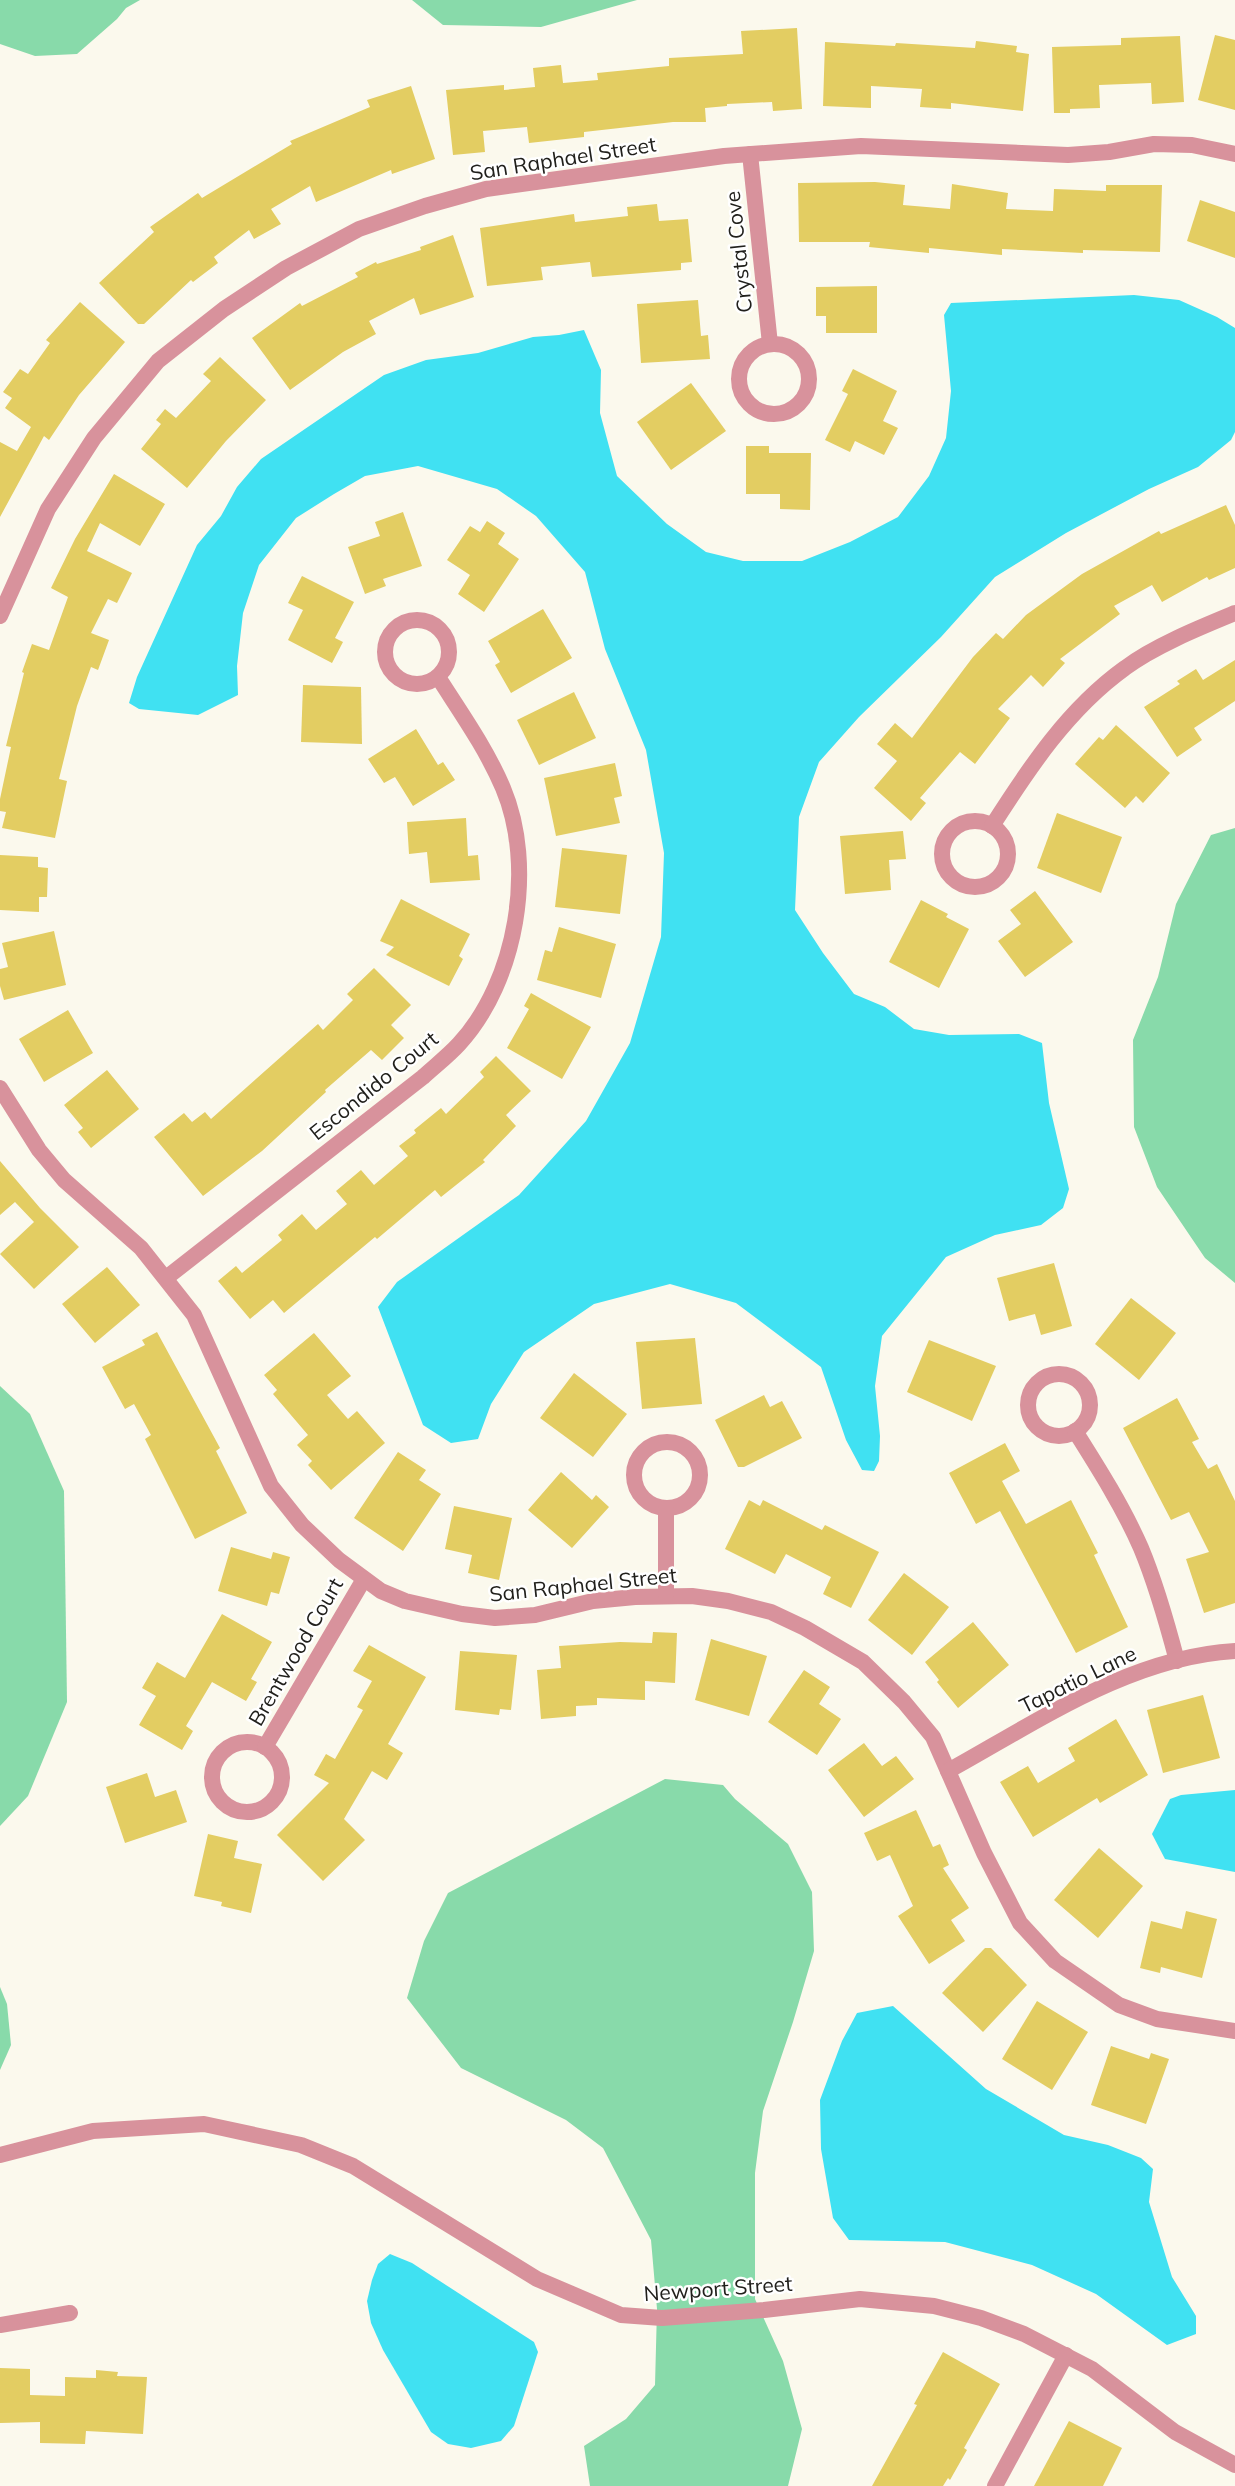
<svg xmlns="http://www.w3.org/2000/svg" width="1235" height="2486" font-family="Mulish,sans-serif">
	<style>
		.green { fill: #88daaa }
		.water { fill: #40e1f2 }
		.building { fill: #e3cd62 }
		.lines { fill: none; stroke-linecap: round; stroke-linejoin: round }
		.street { stroke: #d8929c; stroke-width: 16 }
		.labels { text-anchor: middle; stroke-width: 5; stroke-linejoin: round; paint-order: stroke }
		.street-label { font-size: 21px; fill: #21201c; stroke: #fff }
	</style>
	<rect width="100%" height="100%" fill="#fbf9ed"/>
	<g class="green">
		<path d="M0,0H140L126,8L117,19L77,54L35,56L0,44Z"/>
		<path d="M412,0H637L541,27L443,25Z"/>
		<path d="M1235,828V1283L1205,1258L1157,1187L1134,1127L1133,1040L1158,977L1176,904L1211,835Z"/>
		<path d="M0,1386L30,1414L64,1491L67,1702L28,1796L0,1826Z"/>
		<path d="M665,1779L723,1785L735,1799L788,1844L812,1892L814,1951L793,2022L763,2111L755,2173V2299L783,2361L802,2429L788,2486H590L584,2446L626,2419L655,2385L657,2309L651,2240L603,2148L566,2120L461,2068L407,1998L424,1941L448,1893Z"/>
		<path d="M0,1987L7,2004L11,2045L0,2070Z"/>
	</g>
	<g class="water">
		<path d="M1134,295L1179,300L1217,317L1235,328V432L1231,440L1198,467L1149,489L1066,533L995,577L941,637L859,717L819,762L799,817L795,910L823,953L854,994L885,1007L914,1029L949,1035L1019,1034L1042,1043L1049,1103L1069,1189L1063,1208L1041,1225L995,1235L946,1257L882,1336L875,1386L880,1436L879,1461L874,1471L862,1470L846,1440L821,1367L736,1303L670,1284L594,1304L524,1352L491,1404L478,1439L451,1443L423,1425L378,1307L397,1282L519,1195L586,1121L630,1043L661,937L664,853L646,750L605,649L585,572L536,516L497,489L418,466L365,476L334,494L296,518L259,565L243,613L237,666L238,695L198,715L139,709L129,703L137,677L197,545L221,516L237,487L261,459L384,375L426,360L478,353L533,337L559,335L584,330L601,370L600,413L617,476L667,524L706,552L743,561H802L850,542L898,517L929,476L946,438L951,391L944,315L951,303Z"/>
		<path d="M1235,1790V1872L1165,1859L1152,1834L1170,1799L1181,1795Z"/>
		<path d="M893,2006L986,2089L1064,2135L1108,2145L1141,2158L1153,2169L1149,2202L1172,2277L1196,2316V2334L1167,2345L1096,2294L1032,2265L945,2242L849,2240L833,2218L821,2149L820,2100L842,2041L857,2013Z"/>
		<path d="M390,2254L412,2263L534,2342L538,2352L514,2426L501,2441L471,2448L448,2444L431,2432L383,2350L371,2323L367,2301L372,2280L378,2264Z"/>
	</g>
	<g class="building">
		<path d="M797,28L802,109L773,111L772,102L727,104V106L705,108L706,122H673L584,132V137L529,143L527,127L483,131L485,152L453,155L446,90L504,85V90L535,87L533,68L561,65L563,83L598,80L597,73L669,66V58L743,54L741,31Z"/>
		<path d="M1215,35L1235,40V110L1198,100Z"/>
		<path d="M1180,36L1184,102L1152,104L1151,83L1099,85L1100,108L1070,109V113H1054L1052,47L1121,45V38Z"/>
		<path d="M976,41L1017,46L1016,52L1029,54L1023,111L951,103V109L920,107L922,89L871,86V108L823,106L825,42L895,46L896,43L975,48Z"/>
		<path d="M411,86L435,159L392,174L391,170L316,202L310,186L271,209L281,224L254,239L249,230L214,257L218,263L193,282L191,280L144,324H138L99,283L154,232L150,227L198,193L202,198L292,144L290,141L370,107L367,100Z"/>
		<path d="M875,182L905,185L903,205L950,209L952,184L1008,193L1006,209L1053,211L1054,189L1106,191V185H1162L1160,252L1083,250V253L1002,249V255L929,248V253L869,247L870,242H799L798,183Z"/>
		<path d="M1200,200L1235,212V258L1187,241Z"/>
		<path d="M657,204L659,221L688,219L692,262L681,263V270L592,277L590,262L541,267L543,280L487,286L480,228L574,214L575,222L628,216L627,207Z"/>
		<path d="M453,235L474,297L420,315L414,298L369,321L376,334L343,352L290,390L252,338L300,303L302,306L358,277L355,273L376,262L377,264L421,250L420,247Z"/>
		<path d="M877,286V333H826V316H816V287Z"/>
		<path d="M698,300L701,336L708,335L710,359L641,363L637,304Z"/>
		<path d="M80,302L125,342L79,395L49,440L44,436L0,517V442L17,451L31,427L5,408L12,398L3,392L20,369L28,374L50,343L46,340Z"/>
		<path d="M220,357L266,400L226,441L187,488L141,449L161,424L156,420L165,409L176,418L211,381L203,374Z"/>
		<path d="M853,369L897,391L883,421L898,428L884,455L855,441L850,452L825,440L848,394L842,391Z"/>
		<path d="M691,383L726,431L671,470L637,422Z"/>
		<path d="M746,446H769V453H811L810,510L780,509V494H746Z"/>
		<path d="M114,474L165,504L140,546L100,523L87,551L132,573L117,603L108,599L91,633L109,640L98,670L91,667L77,706L59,779L67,781L55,838L2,828L6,812L0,811V799L11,747L6,746L24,673L22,672L32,644L49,650L68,597L51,588L75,539Z"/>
		<path d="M1226,505L1235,525V568L1209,580L1207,577L1162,602L1152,585L1114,606L1120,614L1060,659L1065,663L1043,687L1031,675L998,709L1010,718L975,764L960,752L920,798L926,803L911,821L874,788L897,761L877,744L895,723L912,738L973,657L996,633L1003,639L1026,615L1082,574L1159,531L1161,534Z"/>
		<path d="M403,512L422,566L383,579L386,586L365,594L348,547L380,536L375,522Z"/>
		<path d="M487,521L505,533L498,544L519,559L484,612L458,594L470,575L447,560L470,526L480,532Z"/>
		<path d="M302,576L354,602L335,638L343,642L332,663L288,640L303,610L288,603Z"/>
		<path d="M543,609L572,658L511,693L495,665L500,662L488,641Z"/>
		<path d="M1235,660V701L1194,728L1202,740L1177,757L1144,707L1180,684L1177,681L1196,669L1203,680Z"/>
		<path d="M303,685L361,687L362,744L301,742Z"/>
		<path d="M574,692L596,738L539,765L517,720Z"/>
		<path d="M1116,725L1170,773L1143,803L1136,796L1125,808L1075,764L1099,737L1103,740Z"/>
		<path d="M416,729L438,765L443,762L455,780L413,806L395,777L384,783L368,759Z"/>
		<path d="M615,763L622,796L614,798L620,823L556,836L544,778Z"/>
		<path d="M1057,813L1122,837L1101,893L1037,868Z"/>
		<path d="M466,818L468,856L478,855L480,880L430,883L427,852L409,854L407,822Z"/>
		<path d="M903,831L906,859L889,860L891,890L845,894L840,836Z"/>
		<path d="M562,848L627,855L620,914L555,907Z"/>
		<path d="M0,855L38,857V867L48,868L47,897H39V912L0,910Z"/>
		<path d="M1035,891L1073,942L1025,977L998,941L1021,924L1010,910Z"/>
		<path d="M401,899L470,934L459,956L463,959L449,986L386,955L394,947L380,941Z"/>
		<path d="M921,900L948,914L946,917L969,929L939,988L889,962Z"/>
		<path d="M559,927L616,944L601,998L537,980L545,950L552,952Z"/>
		<path d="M54,931L66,985L4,1000L0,986V969L8,967L2,943Z"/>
		<path d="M374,968L411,1005L391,1025L404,1038L382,1060L371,1050L325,1090L326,1092L262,1151L203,1196L154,1137L184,1113L192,1122L205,1112L211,1119L318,1024L323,1030L353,1000L347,994Z"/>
		<path d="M531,993L591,1027L562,1079L507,1048L529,1009L524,1006Z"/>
		<path d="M68,1010L93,1053L44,1082L19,1039Z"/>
		<path d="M496,1056L531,1091L506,1115L516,1126L483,1160L485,1162L441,1197L435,1190L377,1239L375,1237L284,1313L273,1300L250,1319L218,1281L236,1266L242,1273L282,1240L278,1235L302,1214L316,1230L347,1204L336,1191L361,1170L374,1185L408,1156L399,1146L416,1133L414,1130L441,1108L446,1114L484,1077L480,1072Z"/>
		<path d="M107,1070L139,1109L91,1148L78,1132L83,1128L64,1105Z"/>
		<path d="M0,1161L40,1208L79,1247L34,1289L0,1254L34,1222L15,1202L0,1215Z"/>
		<path d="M1054,1263L1072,1326L1041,1335L1035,1314L1009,1321L997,1278Z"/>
		<path d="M107,1267L140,1305L95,1343L62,1304Z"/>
		<path d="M1131,1298L1176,1333L1139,1380L1095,1344Z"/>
		<path d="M157,1332L220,1448L216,1451L247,1513L195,1539L145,1439L151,1435L134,1404L125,1409L102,1367L145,1345L142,1340Z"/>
		<path d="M314,1333L351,1376L327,1395L348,1419L357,1411L385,1443L331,1490L308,1465L312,1461L297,1445L308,1435L273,1394L277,1390L264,1375Z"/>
		<path d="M695,1338L702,1404L642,1409L636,1342Z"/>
		<path d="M929,1340L996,1366L972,1421L907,1392Z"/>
		<path d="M574,1373L627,1414L593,1457L540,1418Z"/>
		<path d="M764,1395L770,1407L782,1401L802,1438L744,1467H738L715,1420Z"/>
		<path d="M1177,1398L1199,1439L1192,1442L1208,1469L1217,1464L1235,1501V1603L1204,1613L1186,1559L1209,1552L1189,1512L1171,1520L1123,1428Z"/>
		<path d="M1005,1443L1020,1471L1002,1481L1026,1524L1071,1500L1098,1553L1094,1555L1128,1627L1076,1653L1000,1511L976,1524L949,1473Z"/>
		<path d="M398,1452L426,1470L419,1480L441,1494L403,1551L354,1518Z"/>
		<path d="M561,1472L592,1500L596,1495L609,1507L572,1548L528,1510Z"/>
		<path d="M749,1500L760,1506L763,1500L822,1530L825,1525L879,1552L851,1608L823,1594L831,1577L786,1554L775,1574L725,1549Z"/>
		<path d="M454,1506L512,1518L499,1580L468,1573L472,1555L445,1549Z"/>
		<path d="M231,1547L271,1559L273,1552L290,1557L279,1594L271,1592L267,1606L218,1591Z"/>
		<path d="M904,1573L949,1607L912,1655L868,1620Z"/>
		<path d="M222,1614L272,1642L251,1679L257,1682L246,1701L212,1682L186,1726L193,1731L182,1750L139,1725L156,1696L142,1688L157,1662L185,1678Z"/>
		<path d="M973,1622L1009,1665L958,1708L937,1682L939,1680L925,1662Z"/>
		<path d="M653,1632L677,1633L675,1683L645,1681V1700L597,1698V1705L576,1706V1716L541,1719L537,1670L561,1668L559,1646L620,1642L652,1643Z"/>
		<path d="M711,1639L767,1656L749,1716L695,1700Z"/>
		<path d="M369,1645L426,1677L388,1744L403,1753L387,1780L372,1771L344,1819L365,1840L323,1881L277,1835L329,1783L314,1775L326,1754L335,1759L363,1710L357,1707L372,1681L353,1671Z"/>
		<path d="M460,1651L517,1655L511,1710L500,1709L499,1715L455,1710Z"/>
		<path d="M804,1670L830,1687L819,1704L841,1719L817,1755L768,1722Z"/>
		<path d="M1203,1695L1220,1758L1163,1773L1147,1710Z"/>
		<path d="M1116,1719L1148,1775L1100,1803L1097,1798L1033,1837L1000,1782L1028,1766L1038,1783L1075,1761L1068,1748Z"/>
		<path d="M864,1743L882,1766L896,1756L914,1779L864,1817L828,1770Z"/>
		<path d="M147,1773L155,1797L176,1790L187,1822L125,1843L106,1787Z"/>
		<path d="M916,1810L933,1847L940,1844L949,1865L943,1868L969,1908L951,1920L965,1941L929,1964L898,1916L913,1906L890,1855L877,1861L864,1833Z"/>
		<path d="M208,1834L238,1841L234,1858L262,1864L251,1913L221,1906L222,1902L194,1896Z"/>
		<path d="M1099,1848L1143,1886L1098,1938L1054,1900Z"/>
		<path d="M1186,1911L1217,1919L1202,1978L1161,1967L1160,1973L1140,1968L1151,1921L1182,1929Z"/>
		<path d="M985,1948H991L1027,1985L983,2032L942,1993Z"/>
		<path d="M1037,2001L1088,2032L1052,2090L1002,2059Z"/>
		<path d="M1111,2046L1149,2059L1151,2053L1169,2059L1146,2124L1091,2105Z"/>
		<path d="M943,2352L1000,2384L964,2448L967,2450L950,2480L948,2478L943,2486H872L917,2405L914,2404Z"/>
		<path d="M0,2368L30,2369V2395L65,2396V2377L96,2378V2370L118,2372L117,2376L147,2377L143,2434L86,2431L85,2444L40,2443V2422L0,2423Z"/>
		<path d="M1069,2421L1122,2448L1103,2486H1034Z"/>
	</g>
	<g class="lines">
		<g class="street">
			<path d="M750,154L770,344"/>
			<circle cx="774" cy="379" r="35"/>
			<path d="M0,616L48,509L94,438L158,361L224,309L286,268L359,229L425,206L486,189L724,156L861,146L1068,155L1109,152L1154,144L1192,145L1235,154"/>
			<circle cx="417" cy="652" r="32"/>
			<circle cx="975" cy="854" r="33"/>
			<path d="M992,826C1029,768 1068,709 1125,668C1154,646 1201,627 1235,613"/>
			<path d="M0,1088L39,1150L64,1180L141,1248L194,1315L271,1486L302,1525L339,1560L381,1591L405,1601L462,1614L495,1618L535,1615L593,1601L635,1597L692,1596L728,1601L771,1612L805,1628L863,1662L904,1702L933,1737L984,1853L1020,1923L1055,1961L1119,2005L1157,2019L1235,2031"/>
			<path d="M166,1278L423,1077C435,1066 448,1056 459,1044C517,981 536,866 503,788C486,748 461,713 438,677"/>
			<circle cx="1059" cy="1405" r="31"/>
			<path d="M1075,1431C1099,1469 1123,1507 1141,1548C1156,1584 1167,1623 1177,1661"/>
			<circle cx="667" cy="1475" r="33"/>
			<path d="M666,1596V1508"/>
			<circle cx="247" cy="1777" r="35"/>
			<path d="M265,1747L364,1579"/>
			<path d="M948,1771C1037,1722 1130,1657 1235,1651"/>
			<path d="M0,2155L93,2131L204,2124L301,2145L353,2166L537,2279L621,2315L662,2318L764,2310L860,2299L934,2306L981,2318L1024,2334L1092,2369L1175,2432L1235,2465"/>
			<path d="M0,2325L70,2313"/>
			<path d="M995,2486L1066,2355"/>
		</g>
	</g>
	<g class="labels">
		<g class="street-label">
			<text transform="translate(563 159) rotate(-9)" y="7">San Raphael Street</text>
			<text transform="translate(739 252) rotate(-96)" y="7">Crystal Cove</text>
			<text transform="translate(374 1086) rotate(-39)" y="7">Escondido Court</text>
			<text transform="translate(583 1585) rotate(-6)" y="7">San Raphael Street</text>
			<text transform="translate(296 1652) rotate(-60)" y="7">Brentwood Court</text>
			<text transform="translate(1078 1680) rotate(-26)" y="7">Tapatio Lane</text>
			<text transform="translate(718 2289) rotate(-4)" y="7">Newport Street</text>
		</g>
	</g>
</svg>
